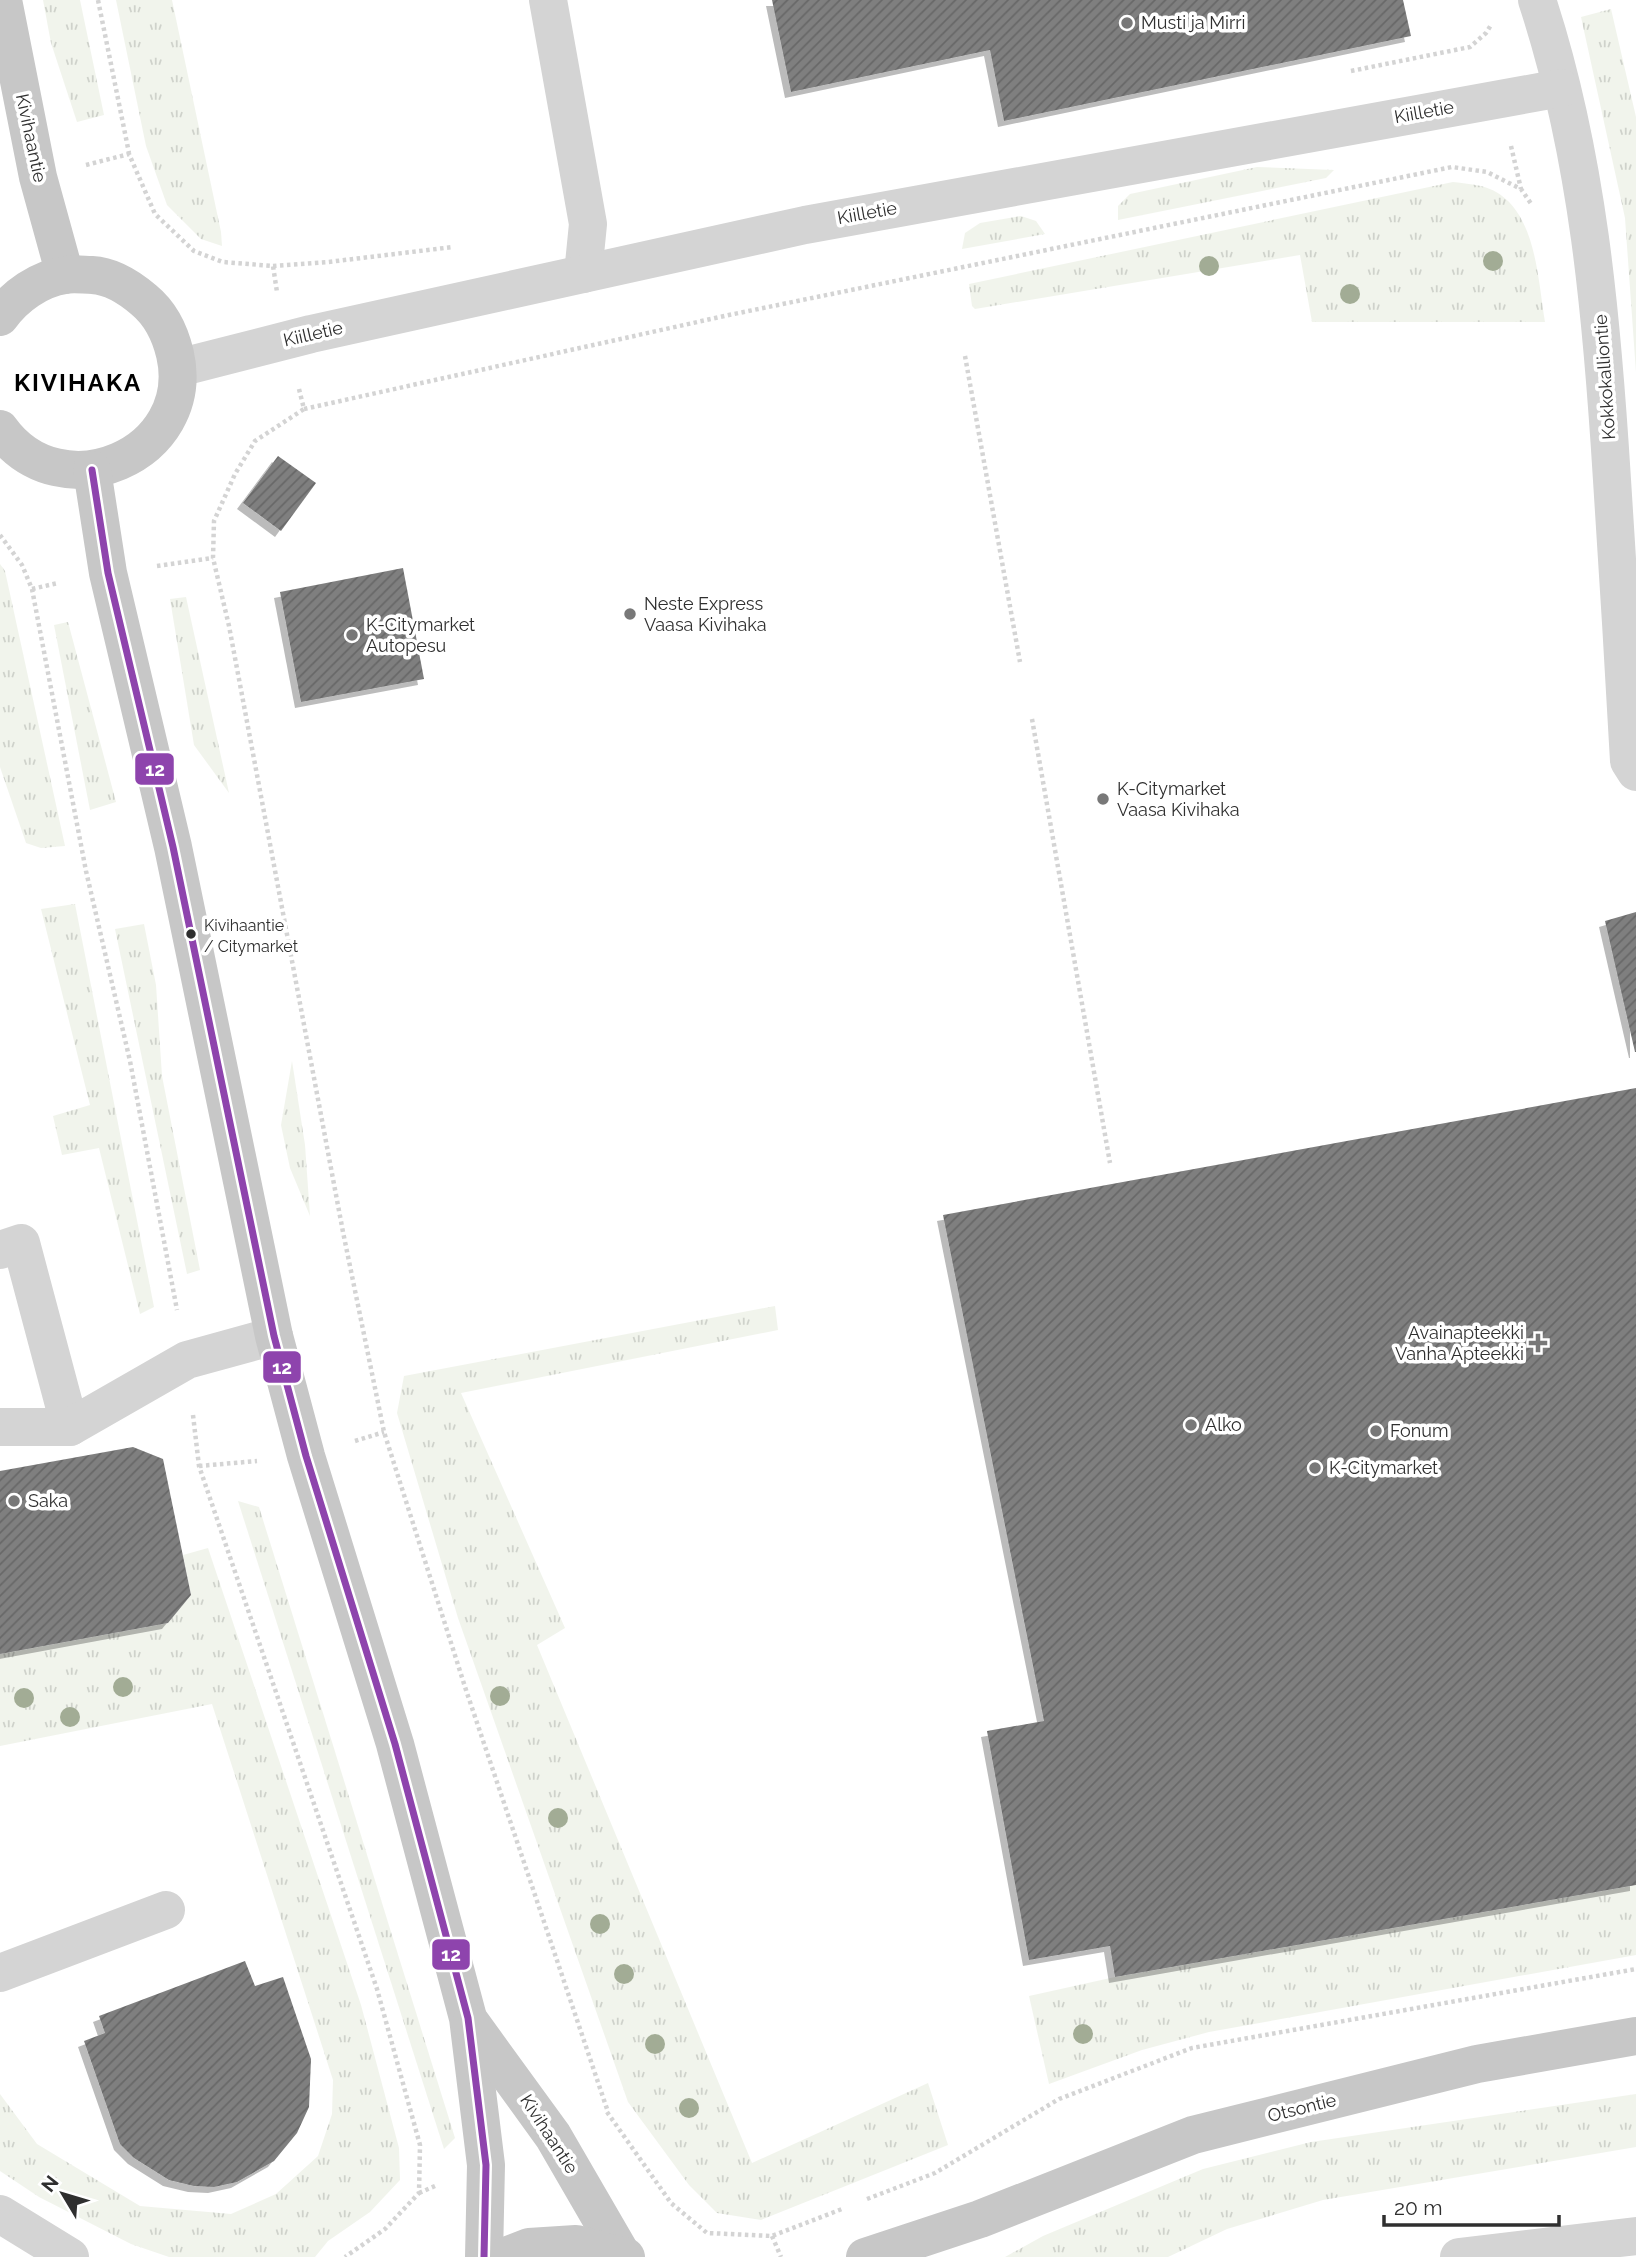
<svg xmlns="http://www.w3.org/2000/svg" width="1636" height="2257" font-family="Raleway,sans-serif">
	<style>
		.grass { fill: url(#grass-tufts) }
		.building { fill: url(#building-hatch); filter: url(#shadow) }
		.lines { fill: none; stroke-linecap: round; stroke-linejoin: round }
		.path { stroke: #d4d4d4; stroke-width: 4.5; stroke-dasharray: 3.5 3.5; stroke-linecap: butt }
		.minor { stroke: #d4d4d4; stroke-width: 38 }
		.major { stroke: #c7c7c7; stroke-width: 38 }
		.bus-1-casing { stroke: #fff; stroke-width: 12 }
		.bus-1 { stroke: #8e44ad; stroke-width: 7 }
		.tree { fill: #a2ac95 }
		.poi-dot { fill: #787878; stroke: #fff; stroke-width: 2.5 }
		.bus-dot { fill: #2f2f2f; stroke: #fff; stroke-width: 2.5 }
		.labels { text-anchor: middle; stroke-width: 7; stroke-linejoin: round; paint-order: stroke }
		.bus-label { font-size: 16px; fill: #2f2f2f; stroke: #fff; text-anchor: start }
		.poi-label { font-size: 18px; fill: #2f2f2f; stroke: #fff; text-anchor: start }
		.street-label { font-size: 18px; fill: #2f2f2f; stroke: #fff }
		.district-label { font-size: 24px; font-weight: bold; letter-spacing: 2px; fill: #000; stroke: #fff }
		.line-badge { stroke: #fff; stroke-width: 2.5 }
		.badge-label { font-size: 19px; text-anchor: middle; font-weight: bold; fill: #fff }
	</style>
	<defs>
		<pattern id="grass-tufts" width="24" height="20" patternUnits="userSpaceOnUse" patternTransform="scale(1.75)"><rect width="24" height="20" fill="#f1f4ec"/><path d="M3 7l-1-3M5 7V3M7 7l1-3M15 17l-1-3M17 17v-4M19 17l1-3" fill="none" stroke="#cfd2cb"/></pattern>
		<pattern id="building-hatch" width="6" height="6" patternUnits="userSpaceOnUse" patternTransform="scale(1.75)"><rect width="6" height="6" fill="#7f7f7f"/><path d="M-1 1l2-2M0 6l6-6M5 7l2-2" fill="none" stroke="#686868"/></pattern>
		<filter id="shadow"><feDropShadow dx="-6" dy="6" stdDeviation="0" flood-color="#0004"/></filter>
	</defs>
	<rect width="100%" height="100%" fill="#fff"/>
	<g class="grass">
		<path d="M43,0H80L104,115L77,122L51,43Z"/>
		<path d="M116,0H172L221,232L222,246L201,239L167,205L146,146Z"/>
		<path d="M1611,9L1636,117V372L1625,218L1581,17Z"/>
		<path d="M1257,167L1334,170L1326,178L1118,220V206L1130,194Z"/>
		<path d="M1453,182C1462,183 1472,184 1481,186C1536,200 1537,275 1545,322H1312L1300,255L975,309L972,306L969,284Z"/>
		<path d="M1021,216L1036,221L1045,234L962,249L965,233L980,223Z"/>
		<path d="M0,564L5,571L65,846L41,848L26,843L0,767Z"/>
		<path d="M186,597L229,793L194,745L170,599Z"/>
		<path d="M68,622L116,802L90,810L54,625Z"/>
		<path d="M75,904L154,1307L140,1314L99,1148L62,1155L53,1116L90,1105L41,909Z"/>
		<path d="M144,924L156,985L162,1076L200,1270L187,1274L115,929Z"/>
		<path d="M292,1061L305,1145L310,1216L290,1168L281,1125Z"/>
		<path d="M775,1306L778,1330L461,1393L565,1628L537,1645L752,2163L928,2083L948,2145L761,2220L717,2213L689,2185L628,2102L458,1618L397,1413L404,1376Z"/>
		<path d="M238,1501L259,1507L455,2138L444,2149Z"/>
		<path d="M208,1548L361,2005L399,2148L400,2180L370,2212L328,2241L315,2257H169L131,2244L39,2197L0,2171V2094L37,2144L140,2206L231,2214L276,2194L318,2156L332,2114L333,2080L212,1704L0,1746V1654L168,1623L191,1595L183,1555Z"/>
		<path d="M1636,1885V1955L1209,2032L1142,2050L1049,2084L1029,1996L1115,1977Z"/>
		<path d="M1636,2094V2147L1323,2200L1227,2229L1168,2257H1005L1043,2236L1203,2169L1311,2142Z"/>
	</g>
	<g class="building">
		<path d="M772,0H1403L1411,36L1004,121L990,50L791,92Z"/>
		<path d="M278,456L316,483L281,531L243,503Z"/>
		<path d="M403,568L424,679L301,702L280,592Z"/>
		<path d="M1636,912V1052H1635L1605,921Z"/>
		<path d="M1636,1088V1885L1115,1977L1110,1946L1029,1960L987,1731L1044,1721L943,1215Z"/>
		<path d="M133,1447L163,1459L191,1595L168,1623L0,1654V1471Z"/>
		<path d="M245,1961L255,1986L283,1977L311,2059L309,2107L297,2133L274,2161L237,2182L214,2187L194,2186L169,2180L134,2158L120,2144L84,2041L105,2033L99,2016Z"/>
	</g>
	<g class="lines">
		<g class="path">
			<path d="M98,0L129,153"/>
			<path d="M1351,71L1470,47L1486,33L1491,25"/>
			<path d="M1511,146L1521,189"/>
			<path d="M86,165L129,154L155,214L194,251L223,262L273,266L277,292"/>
			<path d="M273,266L328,262L453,247"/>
			<path d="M965,356L1020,662"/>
			<path d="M299,389L304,409L255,441L235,474L214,521L213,558L229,626L343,1232L384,1432L466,1690L608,2112"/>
			<path d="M304,409L729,315L1452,167L1487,172L1521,189L1532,205"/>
			<path d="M0,535L22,565L32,589L86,871L130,1061L177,1310"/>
			<path d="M157,566L213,558"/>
			<path d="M32,589L58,583"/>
			<path d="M1032,719L1110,1163"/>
			<path d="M193,1415L199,1466L377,1989L420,2145L419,2193L385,2229L345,2257"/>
			<path d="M355,1441L384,1432"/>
			<path d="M199,1466L257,1461"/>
			<path d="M607,2112L671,2203L707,2233L772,2236L842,2209"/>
			<path d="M419,2193L435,2186"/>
			<path d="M867,2199L935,2173L1059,2099L1192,2048L1636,1969"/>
			<path d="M772,2236L781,2257"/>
		</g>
		<g class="minor">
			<path d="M548,0L588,224L583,274"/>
			<path d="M1537,0C1588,155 1602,318 1612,480C1618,574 1624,667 1629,761L1636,772"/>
			<path d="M178,368L311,334L805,225L1561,88"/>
			<path d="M0,1250L21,1243L70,1427"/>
			<path d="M0,1427H70L187,1360L274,1336"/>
			<path d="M0,1973L166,1910"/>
			<path d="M0,2214L70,2257"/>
			<path d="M1459,2257L1636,2236"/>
		</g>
		<g class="major">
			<path d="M3,0L38,177L65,275"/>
			<path d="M0,317C15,296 39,279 65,275C74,273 84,275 92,275C111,276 130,288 144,300C161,314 170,333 175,354C198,455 61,514 0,429"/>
			<path d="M92,470L108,573L173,847L274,1336L306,1456L395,1744L468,2018L486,2165L484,2257"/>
			<path d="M471,2023L553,2136L622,2255"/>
			<path d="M503,2257L529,2247L576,2244L626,2257"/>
			<path d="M865,2257L980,2219L1193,2135L1477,2064L1636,2036"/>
		</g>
		<g class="bus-1-casing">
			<path id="bus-1" d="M92,470L108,573L173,847L274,1336L306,1456L395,1744L468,2018L486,2165L484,2257"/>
		</g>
		<use href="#bus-1" class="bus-1"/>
	</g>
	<g class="tree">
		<circle cx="1493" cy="261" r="10"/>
		<circle cx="1209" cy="266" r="10"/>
		<circle cx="1350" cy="294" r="10"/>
		<circle cx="123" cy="1687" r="10"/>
		<circle cx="500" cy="1696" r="10"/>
		<circle cx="24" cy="1698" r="10"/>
		<circle cx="70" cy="1717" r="10"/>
		<circle cx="558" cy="1818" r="10"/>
		<circle cx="600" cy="1924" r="10"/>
		<circle cx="624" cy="1974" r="10"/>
		<circle cx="1083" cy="2034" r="10"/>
		<circle cx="655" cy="2044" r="10"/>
		<circle cx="689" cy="2108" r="10"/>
	</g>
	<g class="poi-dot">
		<circle cx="1127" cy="23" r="7"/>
		<circle cx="630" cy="614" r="7"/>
		<circle cx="352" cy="635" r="7"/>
		<circle cx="1103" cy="799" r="7"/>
		<path d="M1534.5 1332.5h7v7h7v7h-7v7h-7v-7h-7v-7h7z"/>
		<circle cx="1191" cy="1425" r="7"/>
		<circle cx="1376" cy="1431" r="7"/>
		<circle cx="1315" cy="1468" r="7"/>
		<circle cx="14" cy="1501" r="7"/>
	</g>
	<circle class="bus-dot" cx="191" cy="934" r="6"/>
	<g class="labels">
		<g class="bus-label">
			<text x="204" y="931">Kivihaantie<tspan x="204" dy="21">/ Citymarket</tspan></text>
		</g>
		<g class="poi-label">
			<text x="1141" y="29">Musti ja Mirri</text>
			<text x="644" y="610">Neste Express<tspan x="644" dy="21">Vaasa Kivihaka</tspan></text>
			<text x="366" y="631">K-Citymarket<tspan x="366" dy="21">Autopesu</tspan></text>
			<text x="1117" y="795">K-Citymarket<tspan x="1117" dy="21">Vaasa Kivihaka</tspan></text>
			<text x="1524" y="1339" text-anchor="end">Avainapteekki<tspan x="1524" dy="21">Vanha Apteekki</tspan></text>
			<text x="1205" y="1431">Alko</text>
			<text x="1390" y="1437">Fonum</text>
			<text x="1329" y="1474">K-Citymarket</text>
			<text x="28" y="1507">Saka</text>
		</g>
		<g class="street-label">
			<text transform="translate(1424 112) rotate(-10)" y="6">Kiilletie</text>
			<text transform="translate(31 138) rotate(78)" y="6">Kivihaantie</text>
			<text transform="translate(867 213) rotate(-10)" y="6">Kiilletie</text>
			<text transform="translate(313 334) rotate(-13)" y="6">Kiilletie</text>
			<text transform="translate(1605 377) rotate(-94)" y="6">Kokkokalliontie</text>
			<text transform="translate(1302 2108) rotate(-14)" y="6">Otsontie</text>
			<text transform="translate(549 2134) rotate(57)" y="6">Kivihaantie</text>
		</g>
		<g class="district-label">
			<text x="78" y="391">KIVIHAKA</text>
		</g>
	</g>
	<g class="line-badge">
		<rect x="134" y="752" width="41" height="34" rx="7" fill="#8e44ad"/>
		<rect x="262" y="1350" width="40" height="34" rx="7" fill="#8e44ad"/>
		<rect x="431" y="1938" width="40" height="33" rx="7" fill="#8e44ad"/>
	</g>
	<g class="badge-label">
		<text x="155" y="776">12</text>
		<text x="282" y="1374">12</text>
		<text x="451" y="1961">12</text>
	</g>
	<g transform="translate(63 2194) rotate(308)" stroke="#ffffff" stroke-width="5" paint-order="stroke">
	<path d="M0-5L12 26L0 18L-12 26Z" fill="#2f2f2f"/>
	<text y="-10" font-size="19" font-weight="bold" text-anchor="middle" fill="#2f2f2f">N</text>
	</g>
	<path d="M1384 2215v10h175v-10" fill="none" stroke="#2f2f2f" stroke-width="3.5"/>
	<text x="1394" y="2215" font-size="21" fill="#2f2f2f" stroke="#ffffff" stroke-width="5" paint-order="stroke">20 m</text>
</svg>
